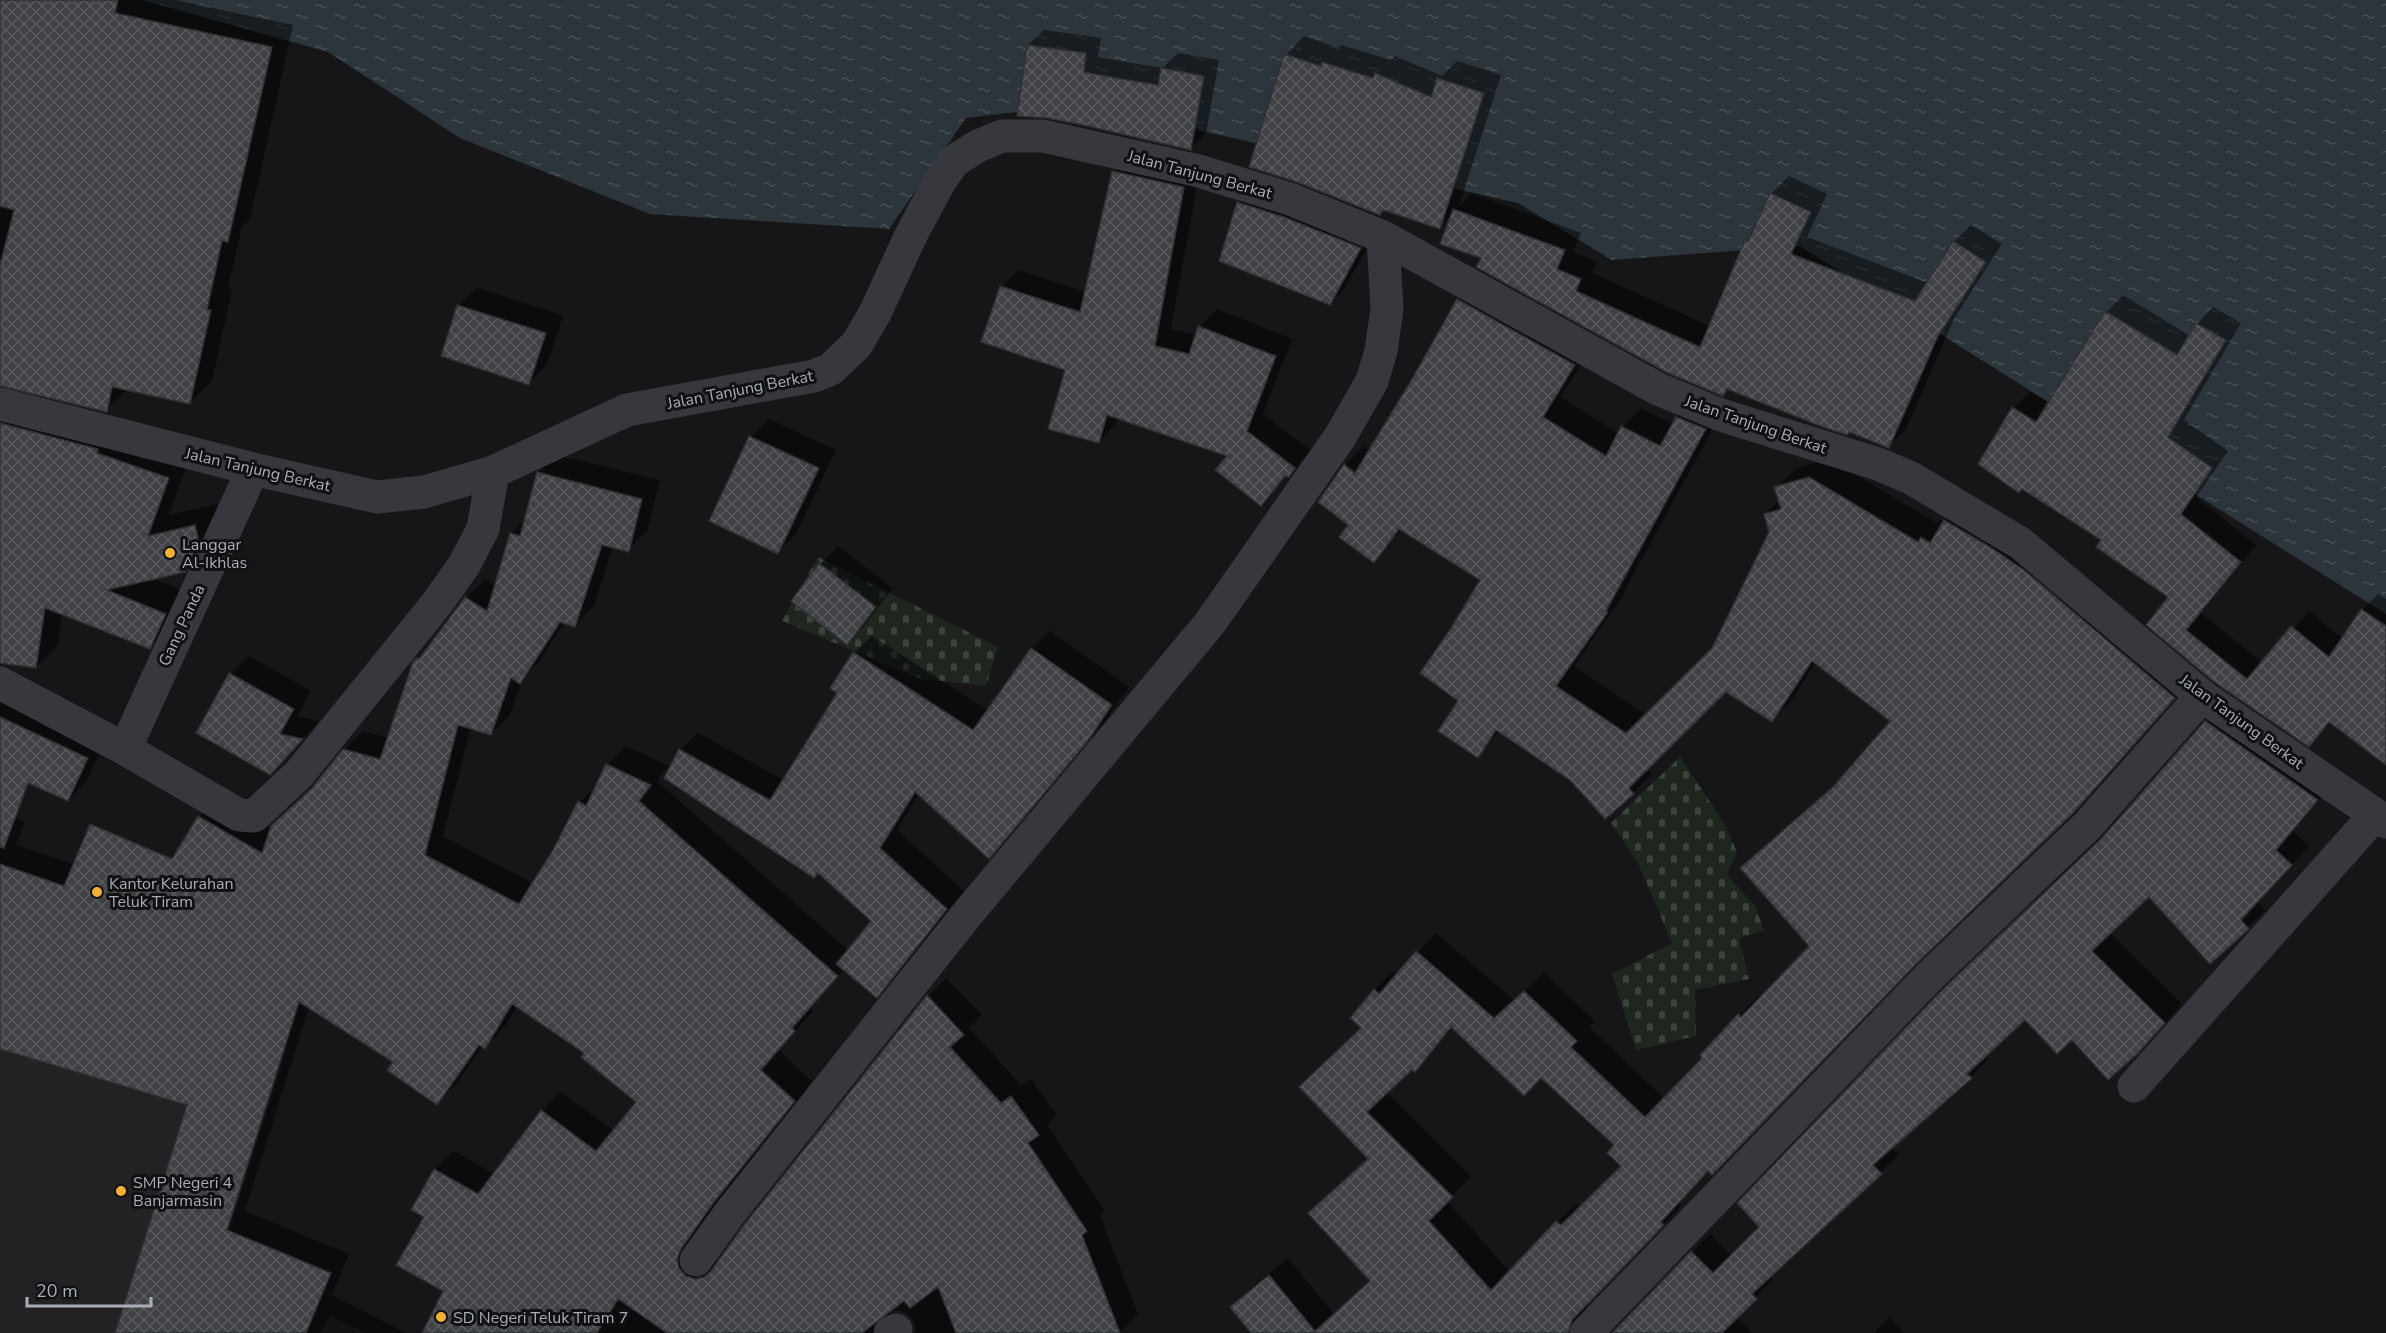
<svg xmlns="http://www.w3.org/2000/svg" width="2386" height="1333" font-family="'Nunito Sans',sans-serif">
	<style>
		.built { fill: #222225 }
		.cemetery { fill: url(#cemetery-stones) }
		.water { fill: url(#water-ripples) }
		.shadow { fill: #0007; fill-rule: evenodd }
		.building { fill: url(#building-cross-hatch); stroke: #303034; stroke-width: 1.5; fill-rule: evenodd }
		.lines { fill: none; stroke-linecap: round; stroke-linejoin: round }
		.minor { stroke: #37383d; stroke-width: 33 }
		.tertiary { stroke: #37383d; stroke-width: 33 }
		.poi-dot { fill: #f2b134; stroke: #111113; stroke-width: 2 }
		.labels { text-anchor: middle; stroke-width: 6; stroke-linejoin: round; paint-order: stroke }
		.street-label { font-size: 16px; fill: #a8adb8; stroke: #111113 }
		.poi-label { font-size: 16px; fill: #a8adb8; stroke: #111113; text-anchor: start }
	</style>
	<defs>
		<pattern id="cemetery-stones" width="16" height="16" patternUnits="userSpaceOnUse" patternTransform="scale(1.5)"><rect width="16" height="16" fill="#1e261f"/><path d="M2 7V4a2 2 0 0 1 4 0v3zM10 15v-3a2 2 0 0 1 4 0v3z" fill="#3c433d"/></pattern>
		<pattern id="water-ripples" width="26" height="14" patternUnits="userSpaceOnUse" patternTransform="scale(1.5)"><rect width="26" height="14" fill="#2c353c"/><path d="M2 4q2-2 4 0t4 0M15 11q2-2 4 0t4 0" fill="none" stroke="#485056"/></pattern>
		<pattern id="building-cross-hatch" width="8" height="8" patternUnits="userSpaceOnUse" patternTransform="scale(1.5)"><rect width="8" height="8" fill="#404145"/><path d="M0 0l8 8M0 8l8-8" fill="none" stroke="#595a5e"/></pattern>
	</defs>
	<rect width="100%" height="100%" fill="#161618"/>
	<g class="built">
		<path d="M7,966L287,1048L197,1333H0V983Z"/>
		<path d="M330,1315L365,1333H320Z"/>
	</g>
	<g class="cemetery">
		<path d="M818,557L998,647L986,686L921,679L782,621Z"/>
		<path d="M1680,757L1724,823L1737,852L1727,875L1755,906L1764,930L1739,939L1749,979L1695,990L1696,1036L1636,1050L1612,974L1672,943L1638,863L1611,823Z"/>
	</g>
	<path class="water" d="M142,0H2386V614L1800,246L1612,260L1518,203L1084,104L966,118L889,229L650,214L460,138L328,52Z"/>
	<g class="shadow">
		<path d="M0,0H175L293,25L250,219L242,227L228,288L232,289L212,381L190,402L128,389L106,410L3,384L9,396L190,456L169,515L217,504L220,519L207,548L185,571L152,578L187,592L171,626L150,648L62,613L58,645L36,667L0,662Z"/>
		<path d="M1044,30L1101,38L1098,57L1132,63L1163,68L1178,53L1219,60L1206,133L1190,148L1028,45Z"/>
		<path d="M1304,36L1338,48L1341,45L1391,60L1395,56L1442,76L1457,61L1501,75L1459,206L1472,193L1581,233L1573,252L1597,262L1592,273L1710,326L1746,241L1753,233L1772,193L1789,176L1827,194L1807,237L1928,283L1954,242L1971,225L2002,244L1955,317L1906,429L1888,446L1729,388L1723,394L1483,258L1453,213L1440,227L1286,55Z"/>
		<path d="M1130,154L1200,170L1171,329L1197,335L1200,326L1217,309L1292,339L1263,414L1311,451L1261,504L1229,455L1118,417L1115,425L1099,442L1067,369L1001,287L1018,270L1086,292L1113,171Z"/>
		<path d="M1254,188L1375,233L1345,288L1330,303L1239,203Z"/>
		<path d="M1477,281L1593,345L1561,397L1619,434L1623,427L1641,408L1673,424L1677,417L1696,398L1723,410L1624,592L1625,593L1574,666L1646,715L1714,649L1771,532L1765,514L1780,500L1776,488L1795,469L1829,459L1937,523L1941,519L1944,521L1964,502L2193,678L2093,791L1925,953L1709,1169L1679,1202L1682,1205L1591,1299L1586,1308V1315L1568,1333H1253L1232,1307L1250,1289L1288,1258L1334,1314L1371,1280L1310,1213L1369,1158L1363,1027L1375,990L1393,971L1398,975L1436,933L1514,1000L1544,973L1595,1021L1589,1027L1665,1099L1704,1058L1702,1055L1739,1015L1758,996L1761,999L1811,946L1742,868L1843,777L1893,720L1816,662L1791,701L1772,720L1725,690L1647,768L1652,774L1633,793L1572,780L1500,731L1477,756L1460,700L1453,629L1482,579L1402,529L1373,561L1350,525L1345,465L1364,446L1370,451L1458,300ZM1453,1027L1542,1076L1617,1145L1623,1166L1581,1207L1576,1203L1510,1272L1447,1201L1471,1177L1386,1092L1412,1067L1415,1070Z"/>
		<path d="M477,288L563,315L547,365L529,383L458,306Z"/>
		<path d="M2123,295L2190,336L2197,324L2213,307L2241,323L2184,420L2228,451L2196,497L2256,545L2201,613L2263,663L2309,611L2343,639L2362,610L2378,594L2386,599V757L2331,722L2309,745L2148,624L2170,597L2103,539L2013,408L2030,392L2050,403L2107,312Z"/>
		<path d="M769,419L836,450L796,534L778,552L711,520L751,437Z"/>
		<path d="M556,455L660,480L647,531L628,550L613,546L594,606L575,625L565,622L538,663L522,679L510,715L491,734L471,727L443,836L534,884L555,851L580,802L598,784L607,765L626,746L668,766L657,781L849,951L873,921L680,750L698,733L784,780L840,692L854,653L872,636L989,711L1032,649L1050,631L1129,687L1104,722L1006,839L989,857L919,794L897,830L964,891L894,978L877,996L844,969L810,1008L813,1011L779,1050L812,1082L733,1182L699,1229L714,1260L722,1259L928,996L946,978L982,1015L969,1028L1021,1085L1031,1079L1057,1115L1047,1125L1105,1211L1100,1216L1138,1314L1120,1333H911L916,1332L914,1322L907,1313L897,1310L890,1311L891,1322L908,1333H423L445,1291L426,1217L435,1170L454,1151L494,1174L542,1111L561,1092L614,1131L638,1101L586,1053L517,1006L504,1028L485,1047L483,1046L456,1084L437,1103L395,1062L309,1007L245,1211L349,1254L332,1295L406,1333H116L189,1104L0,1048V813L25,821L16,845L75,865L211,882L199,817L218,798L272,829L317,783L344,750L363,731L389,738L418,659L429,648L466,598L485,579L496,586L511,533L526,519L537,474Z"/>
		<path d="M838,546L893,588L865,625L847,643L820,564Z"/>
		<path d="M249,656L311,691L297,716L319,721L288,755L231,674Z"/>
		<path d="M0,684L106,739L87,781L68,800L0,768Z"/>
		<path d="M2224,704L2335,781L2293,831L2309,846L2258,901L2266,910L2211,962L2149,895L2109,932L2182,1004L2156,1033L2137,1052L2072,1038L2025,1018L1985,1055L1988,1059L1971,1077L1891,1147L1899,1155L1770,1276L1773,1280L1736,1316L1752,1333H1614L1710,1234L1732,1256L1761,1227Z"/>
		<path d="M1889,1318L1904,1333H1874Z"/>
	</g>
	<g class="building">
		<path d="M0,0H118L115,13L272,47L228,242L222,241L207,310H211L190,404L112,387L107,412L0,386V265L14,210L0,206Z"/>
		<path d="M1027,45L1086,53L1084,72L1116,78L1158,85L1161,68L1204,76L1191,150L1083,125L1047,118L1017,116Z"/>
		<path d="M1284,54L1321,66L1322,62L1373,78L1375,73L1431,97L1437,78L1484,93L1440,229L1383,210L1380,215L1297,182L1249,167Z"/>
		<path d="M1112,171L1184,187L1155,346L1189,354L1198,326L1276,356L1247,431L1295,468L1289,477L1285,476L1261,506L1215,470L1227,456L1107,415L1099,443L1048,429L1065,370L981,342L1000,286L1080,312Z"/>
		<path d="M1770,193L1811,212L1791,254L1915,301L1953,241L1986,262L1938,336L1889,448L1849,432L1847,435L1823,427L1727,389L1723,396L1666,372L1476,267L1481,258L1440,244L1453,209L1565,250L1557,269L1581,279L1576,291L1700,347L1745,240L1748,241Z"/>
		<path d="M1237,202L1284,217L1361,248L1330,305L1219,261Z"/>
		<path d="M1457,299L1575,365L1543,417L1606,456L1621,426L1660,446L1676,417L1706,429L1606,611L1608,612L1556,686L1626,733L1712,648L1769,532L1764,514L1781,509L1774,487L1809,477L1918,542L1921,537L1930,543L1944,520L1990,547L2024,570L2175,698L2074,812L1917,963L1712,1175L1708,1171L1661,1222L1664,1225L1572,1320L1568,1333H1251L1230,1307L1269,1275L1315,1331L1370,1281L1308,1213L1368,1159L1299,1087L1361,1028L1350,1018L1374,989L1379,994L1416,951L1494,1018L1524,991L1577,1041L1571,1047L1645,1117L1702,1058L1700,1055L1738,1014L1741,1017L1809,946L1740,868L1833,787L1890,721L1812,661L1772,722L1726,692L1629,788L1634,794L1605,819L1571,781L1496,730L1478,758L1438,731L1458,701L1420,673L1451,628L1480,580L1399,529L1374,563L1339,537L1348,525L1318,502L1344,464L1355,473L1412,379ZM1451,1027L1524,1096L1541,1078L1614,1145L1607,1153L1621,1166L1561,1225L1556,1221L1491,1290L1429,1221L1453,1197L1367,1112L1412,1070L1415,1072Z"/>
		<path d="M457,305L546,333L529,385L441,356Z"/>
		<path d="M2105,311L2177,355L2196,323L2226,340L2168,437L2212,468L2181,514L2241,562L2186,630L2247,679L2291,626L2329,657L2361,609L2386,626V765L2329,722L2309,747L2213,681L2146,625L2168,597L2096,547L2101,540L2022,489L2019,493L1978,464L2012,407L2036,422Z"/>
		<path d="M0,423L98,449L97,453L169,478L148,536L195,525L199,542L185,572L107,590L166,614L150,649L45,608L36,668L0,663Z"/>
		<path d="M749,436L819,468L778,554L709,521Z"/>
		<path d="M537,472L642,499L629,552L602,545L575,627L560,622L520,684L511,678L491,735L458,725L425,855L519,904L553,850L578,801L586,806L606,764L651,785L639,801L838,976L792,1028L795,1031L761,1070L795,1101L714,1202L681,1249L677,1259L679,1268L686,1276L695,1279L704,1277L711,1271L744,1225L927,995L964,1035L950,1047L1001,1103L1011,1096L1039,1135L1028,1143L1087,1231L1082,1235L1120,1333H956L938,1287L910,1308L904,1301L862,1333H667L618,1299L597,1333H422L443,1291L396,1265L424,1217L411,1210L434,1169L478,1194L541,1110L596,1151L636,1102L581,1057L584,1053L512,1004L485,1049L479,1045L437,1105L387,1070L393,1062L299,1002L227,1230L331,1273L306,1333H115L187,1105L0,1049V864L64,886L90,824L172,859L198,816L262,853L271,826L312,788L343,749L380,759L413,662L417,658L419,659L465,597L487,611L510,533L520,536Z"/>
		<path d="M819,563L876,607L847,645L791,601Z"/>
		<path d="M1031,648L1112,705L1087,742L989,859L915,792L880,848L947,909L877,998L836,964L871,921L818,873L814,878L664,778L679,749L770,800L837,693L830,688L853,652L973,730Z"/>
		<path d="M229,673L294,709L280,734L303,739L270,775L196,733Z"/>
		<path d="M0,717L88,758L68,801L28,783L4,848L0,847Z"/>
		<path d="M2205,721L2318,800L2276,850L2292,865L2241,920L2249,929L2210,964L2149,897L2092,951L2165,1023L2138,1053L2108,1080L2072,1040L2057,1054L2025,1020L1967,1074L1972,1078L1873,1165L1882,1174L1752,1294L1757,1299L1722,1333H1612L1691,1251L1713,1273L1759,1227L1737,1203L1943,989L2101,839Z"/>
	</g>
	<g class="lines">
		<g class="minor">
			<path d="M0,683L125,749L239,815L254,816L299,774L438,602L464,565L483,529L493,472"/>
			<path d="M125,749L253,469"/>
			<path d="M2134,1086L2375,815"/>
			<path d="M696,1260L729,1214L964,918L1210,623L1340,437L1372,381L1381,351L1387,309L1383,237"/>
			<path d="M890,1333L896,1330"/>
			<path d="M1586,1333L1930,976L2088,825L2202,696"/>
		</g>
		<path class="tertiary" d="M0,404L253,469L377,497L424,492L493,472L627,410L814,376L831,369L857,344L875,313L911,235L940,181L954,161L978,146L1002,136H1043L1199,171L1290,199L1383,237L1658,389L1721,415L1878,464L1911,478L2020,543L2202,696L2386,822"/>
	</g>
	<g class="poi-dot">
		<circle cx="170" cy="553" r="6"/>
		<circle cx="97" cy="892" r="6"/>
		<circle cx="121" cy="1191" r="6"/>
		<circle cx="441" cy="1317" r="6"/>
	</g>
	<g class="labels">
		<g class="street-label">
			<text transform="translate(1200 174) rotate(15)" y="6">Jalan Tanjung Berkat</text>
			<text transform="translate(740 389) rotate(-11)" y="6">Jalan Tanjung Berkat</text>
			<text transform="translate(1756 424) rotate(19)" y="6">Jalan Tanjung Berkat</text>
			<text transform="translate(258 469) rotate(13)" y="6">Jalan Tanjung Berkat</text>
			<text transform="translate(181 625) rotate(-65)" y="6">Gang Panda</text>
			<text transform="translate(2242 721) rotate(36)" y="6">Jalan Tanjung Berkat</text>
		</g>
		<g class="poi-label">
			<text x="182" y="550">Langgar<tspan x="182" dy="18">Al-Ikhlas</tspan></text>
			<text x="109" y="889">Kantor Kelurahan<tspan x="109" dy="18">Teluk Tiram</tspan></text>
			<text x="133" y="1188">SMP Negeri 4<tspan x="133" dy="18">Banjarmasin</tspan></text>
			<text x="453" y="1323">SD Negeri Teluk Tiram 7</text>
		</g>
	</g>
	<path d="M27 1297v9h124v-9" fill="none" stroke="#a8adb8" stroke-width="3"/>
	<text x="36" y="1297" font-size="18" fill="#a8adb8" stroke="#111113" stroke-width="4.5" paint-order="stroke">20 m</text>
</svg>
